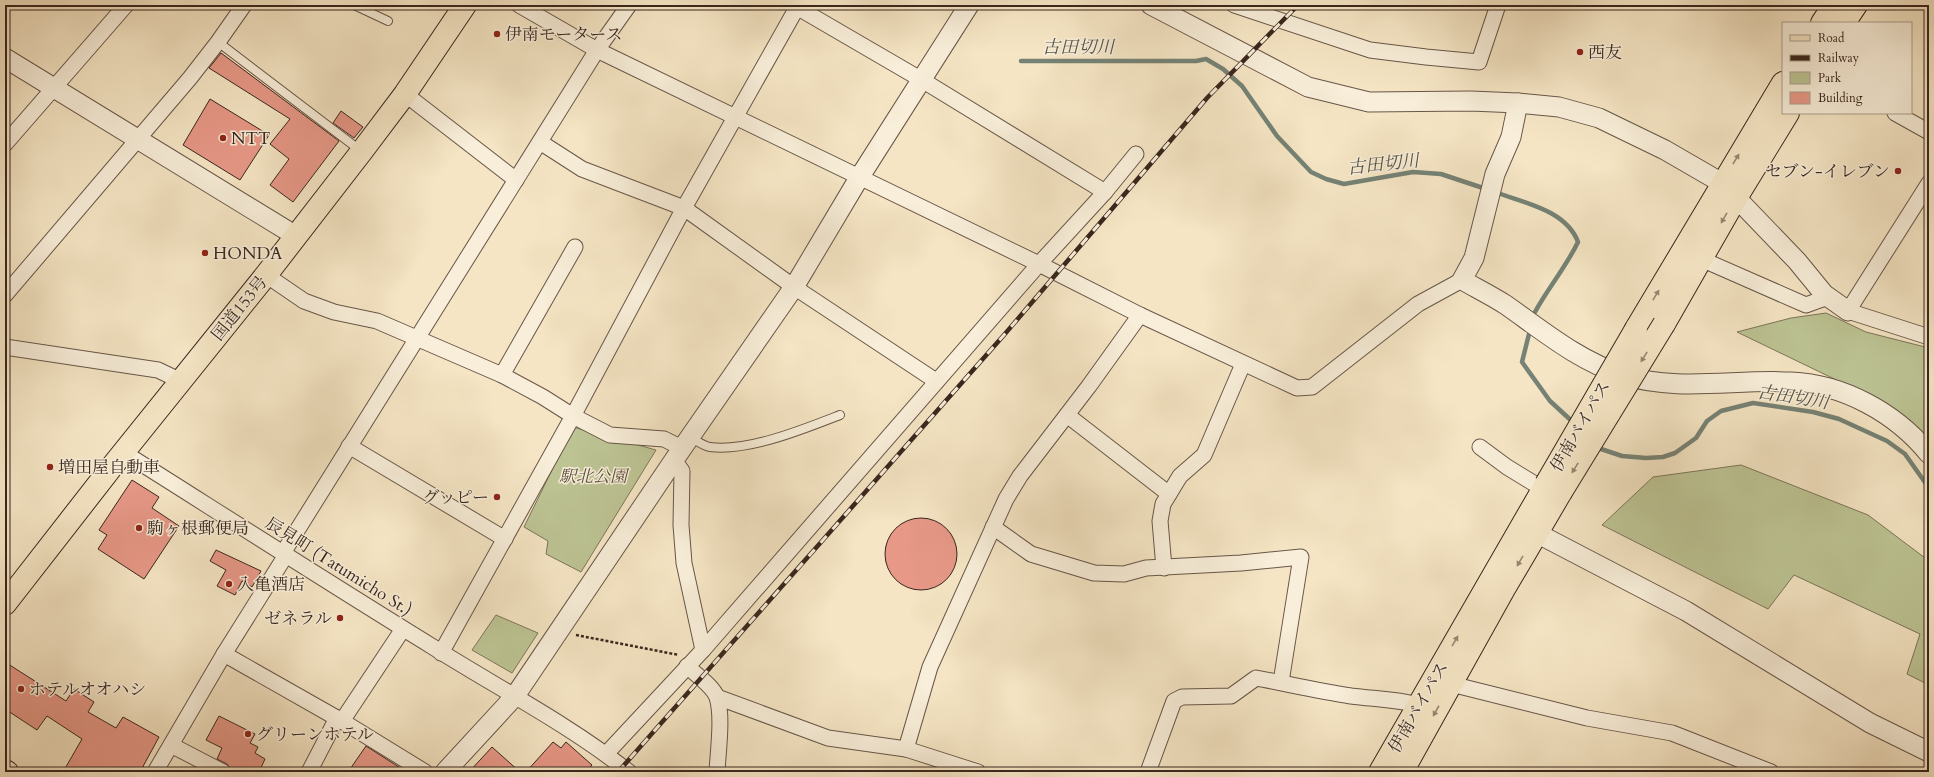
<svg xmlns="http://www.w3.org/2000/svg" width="1934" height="777" font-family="Cardo,'Noto Serif JP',serif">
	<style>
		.green { fill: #bdc494; stroke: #7b7559 }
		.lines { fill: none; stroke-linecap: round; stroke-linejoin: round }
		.stream { stroke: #758275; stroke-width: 4.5 }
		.building { fill: #e79887; stroke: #39261e }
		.service-casing { stroke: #685648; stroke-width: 10 }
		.minor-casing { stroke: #685648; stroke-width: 17 }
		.tertiary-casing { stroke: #685648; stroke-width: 21 }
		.primary-casing { stroke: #39261e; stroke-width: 24 }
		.trunk-casing { stroke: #39261e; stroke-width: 24 }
		.path { stroke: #39261e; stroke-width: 2.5; stroke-dasharray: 3 2; stroke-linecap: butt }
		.service { stroke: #f8eed9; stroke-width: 8 }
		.minor { stroke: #f8eed9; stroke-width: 15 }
		.tertiary { stroke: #f8eed9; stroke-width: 19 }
		.primary { stroke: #f5e5c4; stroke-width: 22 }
		.trunk { stroke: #f5e5c4; stroke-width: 22 }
		.rail-casing { stroke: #39261e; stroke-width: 4.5 }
		.rail { stroke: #f8eed9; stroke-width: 3; stroke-dasharray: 9; stroke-linecap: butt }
		.trunk-bridge-casing { stroke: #39261e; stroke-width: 24; stroke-linecap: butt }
		.trunk-bridge { stroke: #f5e5c4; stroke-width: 22 }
		.oneway { fill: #978671 }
		.poi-dot { fill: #8f2418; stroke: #f8eed9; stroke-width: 1.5 }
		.labels { text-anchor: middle; stroke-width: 3; stroke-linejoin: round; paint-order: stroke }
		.poi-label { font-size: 17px; fill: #39261e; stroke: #f8eed9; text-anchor: start }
		.street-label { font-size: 17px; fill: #39261e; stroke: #f8eed9 }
		.park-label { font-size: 17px; font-style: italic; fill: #5a4e3c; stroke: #f8eed9 }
		.water-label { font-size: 18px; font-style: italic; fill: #57544a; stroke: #f8eed9 }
	</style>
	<rect width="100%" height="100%" fill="#f5e5c4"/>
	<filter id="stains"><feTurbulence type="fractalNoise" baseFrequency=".005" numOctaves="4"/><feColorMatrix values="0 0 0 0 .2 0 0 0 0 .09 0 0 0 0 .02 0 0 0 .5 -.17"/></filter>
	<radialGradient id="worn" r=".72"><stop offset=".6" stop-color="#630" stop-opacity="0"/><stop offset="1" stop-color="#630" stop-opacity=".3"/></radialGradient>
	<g class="green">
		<path d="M1826,313L1866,332L1929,348V444L1855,389L1737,332L1791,318Z"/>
		<path d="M573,427L656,450L581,572L546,554L548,541L524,527Z"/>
		<path d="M1741,465L1868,515L1929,561V685L1907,674L1920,634L1794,575L1768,609L1602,525L1653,477Z"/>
		<path d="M496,615L538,633L512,673L472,650Z"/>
	</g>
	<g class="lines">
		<g class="stream">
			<path d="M1021,61H1196L1206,59L1223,69L1242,86L1277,136L1311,172L1326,179L1344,184L1413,172L1441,174L1486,189"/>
			<path d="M1495,192C1524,203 1566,210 1578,242C1566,267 1548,288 1535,312"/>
			<path d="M1529,334L1522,362L1550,401L1575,424"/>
			<path d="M1596,444L1601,449L1622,456L1646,458L1663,457L1675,453L1696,438L1707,421L1721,411L1753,403L1813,412L1839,419L1887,441L1905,454L1929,488"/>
		</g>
	</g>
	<g class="building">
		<path d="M221,53L339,141L293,202L270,185L289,159L270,144L290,119L209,68Z"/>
		<path d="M210,99L269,135L240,180L183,145Z"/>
		<path d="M341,111L363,127L354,138L333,123Z"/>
		<path d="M132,480L159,497L152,508L179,526L144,579L98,549L107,535L99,530Z"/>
		<circle cx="921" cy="554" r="36"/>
		<path d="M216,550L261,571L252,587L242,581L235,595L217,586L226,570L210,561Z"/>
		<path d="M5,662L66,701L74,689L94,702L88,712L116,728L123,717L159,737L140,772H63L82,739L47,716L37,730L5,709Z"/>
		<path d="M219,716L255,734L250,743L258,747L255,753L265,759L259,772H232L227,764L217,759L222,748L206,740Z"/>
		<path d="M553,742L561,748L566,742L592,765L586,772H526Z"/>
		<path d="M366,746L402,769L407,772H348Z"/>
		<path d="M492,747L520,772H469Z"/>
	</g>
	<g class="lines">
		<g class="service-casing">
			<g id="service">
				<path d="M354,5L388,21"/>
				<path d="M218,42L361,151"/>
				<path d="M690,437C696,440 703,446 710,447C748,452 804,429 840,415"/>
			</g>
		</g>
		<g class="minor-casing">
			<g id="minor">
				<path d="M519,5L597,50L1039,264L1140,315L1297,388L1312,387L1418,304L1462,280"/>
				<path d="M1234,5L1370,50L1426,57L1479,62L1498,5"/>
				<path d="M405,94L516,180"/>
				<path d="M1895,113L1929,132"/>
				<path d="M540,142L582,169L684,208L794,287L936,381"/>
				<path d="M5,144L126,5"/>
				<path d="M1929,183L1848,311L1929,337"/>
				<path d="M1105,192L1136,154"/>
				<path d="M1701,259L1806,305L1828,297"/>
				<path d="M266,275L304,301L334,312L377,321L502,375L543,397L573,416L610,435L664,439L682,448"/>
				<path d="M5,295L190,78L218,42L244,5"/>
				<path d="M5,347L158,370L181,381"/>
				<path d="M502,375L575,247"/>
				<path d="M1067,415L1169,494"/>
				<path d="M349,446L505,539"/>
				<path d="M1480,447L1507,467L1543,489"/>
				<path d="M123,452C226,517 329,583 433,647C498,688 568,724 629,772"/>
				<path d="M674,460L682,471L681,525L684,563L703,650"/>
				<path d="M993,527L1031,554L1094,573L1124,574L1146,568L1241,563L1301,557L1281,682"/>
				<path d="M283,553L597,50L629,5"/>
				<path d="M1164,568L1160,521L1163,504L1180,476L1204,455L1243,364"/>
				<path d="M441,653L573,416L684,208L795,11L800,9L922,80L1105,192L1039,264L703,650L606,754"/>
				<path d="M224,654L342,721L425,772"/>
				<path d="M687,666C696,675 712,685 717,697C723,717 718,751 717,772"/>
				<path d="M1451,684L1587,718L1672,733L1771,772"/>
				<path d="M717,697L828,738L906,749L978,772"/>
				<path d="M342,721L403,629"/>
				<path d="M171,745L223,772"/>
				<path d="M906,749L930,667L1006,499L1020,476L1089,386L1140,315"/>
				<path d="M155,772L224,654L286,555"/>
				<path d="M309,772L337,718"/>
				<path d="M1148,772L1174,701L1182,697L1231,696L1256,678C1288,684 1319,691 1351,696C1374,699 1396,699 1418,705"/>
			</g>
		</g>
		<g class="tertiary-casing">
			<g id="tertiary">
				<path d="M1151,5L1308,87L1369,102L1471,101L1518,103L1559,107L1599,118L1665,150L1722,183L1797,261L1824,294L1848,311"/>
				<path d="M5,58L296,236"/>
				<path d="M1518,103L1511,137L1495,174L1474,258L1462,280C1476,288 1492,296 1506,305C1543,331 1579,361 1623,375C1678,392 1734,379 1791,382C1843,384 1896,413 1929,454"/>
				<path d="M1523,526L1686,611L1870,723L1929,752"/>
				<path d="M445,772L515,696L674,460L794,287L859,178L969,5"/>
			</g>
		</g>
		<g class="primary-casing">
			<path id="primary" d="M5,771L7,772"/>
		</g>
		<g class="trunk-casing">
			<g id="trunk">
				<path d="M1822,23L1834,5"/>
				<path d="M1844,23L1856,5"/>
				<path d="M1664,324L1736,198L1788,113"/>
				<path d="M1636,329L1783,83"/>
				<path d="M5,604L114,464L266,275L362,151L405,94L465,5"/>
				<path d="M1380,772L1546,484"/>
				<path d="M1402,772L1504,589L1561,492"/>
			</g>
		</g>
		<path class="path" d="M576,635L679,655"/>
		<use href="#service" class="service"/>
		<use href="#minor" class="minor"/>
		<use href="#tertiary" class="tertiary"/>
		<use href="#primary" class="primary"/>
		<use href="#trunk" class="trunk"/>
		<g class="rail-casing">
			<path id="rail" d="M618,772L1004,335L1207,98L1298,5"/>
		</g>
		<use href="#rail" class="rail"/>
		<g class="trunk-bridge-casing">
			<g id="trunk-bridge">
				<path d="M1546,484L1636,329"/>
				<path d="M1561,492L1664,324"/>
			</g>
		</g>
		<use href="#trunk-bridge" class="trunk-bridge"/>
	</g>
	<defs><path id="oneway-solid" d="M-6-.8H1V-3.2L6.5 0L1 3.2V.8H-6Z"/></defs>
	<g class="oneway">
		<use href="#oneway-solid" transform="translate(1736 159) rotate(-59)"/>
		<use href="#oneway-solid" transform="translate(1724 218) rotate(120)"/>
		<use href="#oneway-solid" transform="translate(1656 295) rotate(-59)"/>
		<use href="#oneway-solid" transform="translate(1644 357) rotate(122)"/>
		<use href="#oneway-solid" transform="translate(1575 468) rotate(122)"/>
		<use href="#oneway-solid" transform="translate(1520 561) rotate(120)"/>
		<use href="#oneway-solid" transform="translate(1455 641) rotate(-60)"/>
		<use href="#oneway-solid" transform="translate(1436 711) rotate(119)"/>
	</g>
	<g class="poi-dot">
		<circle cx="497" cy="34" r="4"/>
		<circle cx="1580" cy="52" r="4"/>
		<circle cx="223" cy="138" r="4"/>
		<circle cx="1898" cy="171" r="4"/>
		<circle cx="205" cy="253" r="4"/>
		<circle cx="50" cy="467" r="4"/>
		<circle cx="497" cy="497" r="4"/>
		<circle cx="139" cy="528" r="4"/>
		<circle cx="229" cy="584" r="4"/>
		<circle cx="340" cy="618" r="4"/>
		<circle cx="21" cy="689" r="4"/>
		<circle cx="248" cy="734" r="4"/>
	</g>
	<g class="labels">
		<g class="poi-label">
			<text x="505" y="40">伊南モータース</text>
			<text x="1588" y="58">西友</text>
			<text x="231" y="144">NTT</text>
			<text x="1890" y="177" text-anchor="end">セブン-イレブン</text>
			<text x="213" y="259">HONDA</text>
			<text x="58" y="473">増田屋自動車</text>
			<text x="489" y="503" text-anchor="end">グッピー</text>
			<text x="147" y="534">駒ヶ根郵便局</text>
			<text x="237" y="590">入亀酒店</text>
			<text x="332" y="624" text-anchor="end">ゼネラル</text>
			<text x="29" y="695">ホテルオオハシ</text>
			<text x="256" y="740">グリーンホテル</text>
		</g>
		<g class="street-label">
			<text transform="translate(239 308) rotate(-51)" y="6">国道153号</text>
			<text transform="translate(1580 426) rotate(-60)" y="6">伊南バイパス</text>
			<text transform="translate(339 566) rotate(32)" y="6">辰見町 (Tatumicho St.)</text>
			<text transform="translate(1418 707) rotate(-60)" y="6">伊南バイパス</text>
		</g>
		<g class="park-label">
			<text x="593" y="482">駅北公園</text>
		</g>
		<g class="water-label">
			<text x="1078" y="53">古田切川</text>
			<text transform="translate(1383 164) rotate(-6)" y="6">古田切川</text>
			<text transform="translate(1793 397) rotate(9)" y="6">古田切川</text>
		</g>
	</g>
	<rect width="1934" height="777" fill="none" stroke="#f5e5c4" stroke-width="20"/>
	<rect x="6" y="6" width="1922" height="765" fill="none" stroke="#39261e" stroke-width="2"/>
	<rect x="10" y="10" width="1914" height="757" fill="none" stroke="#39261e"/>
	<rect x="1782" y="22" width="130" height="92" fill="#f8eed9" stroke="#ac9e8e"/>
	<rect x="1790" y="35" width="20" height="6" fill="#f5e5c4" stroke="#ac9e8e"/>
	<text x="1818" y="42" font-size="12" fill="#39261e">Road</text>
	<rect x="1790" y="55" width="20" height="6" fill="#39261e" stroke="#ac9e8e"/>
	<text x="1818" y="62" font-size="12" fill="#39261e">Railway</text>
	<rect x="1790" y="72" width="20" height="12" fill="#bdc494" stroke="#ac9e8e"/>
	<text x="1818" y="82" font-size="12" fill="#39261e">Park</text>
	<rect x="1790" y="92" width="20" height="12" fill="#e79887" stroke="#ac9e8e"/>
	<text x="1818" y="102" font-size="12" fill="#39261e">Building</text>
	<rect width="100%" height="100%" filter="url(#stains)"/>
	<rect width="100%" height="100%" fill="url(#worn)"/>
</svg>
